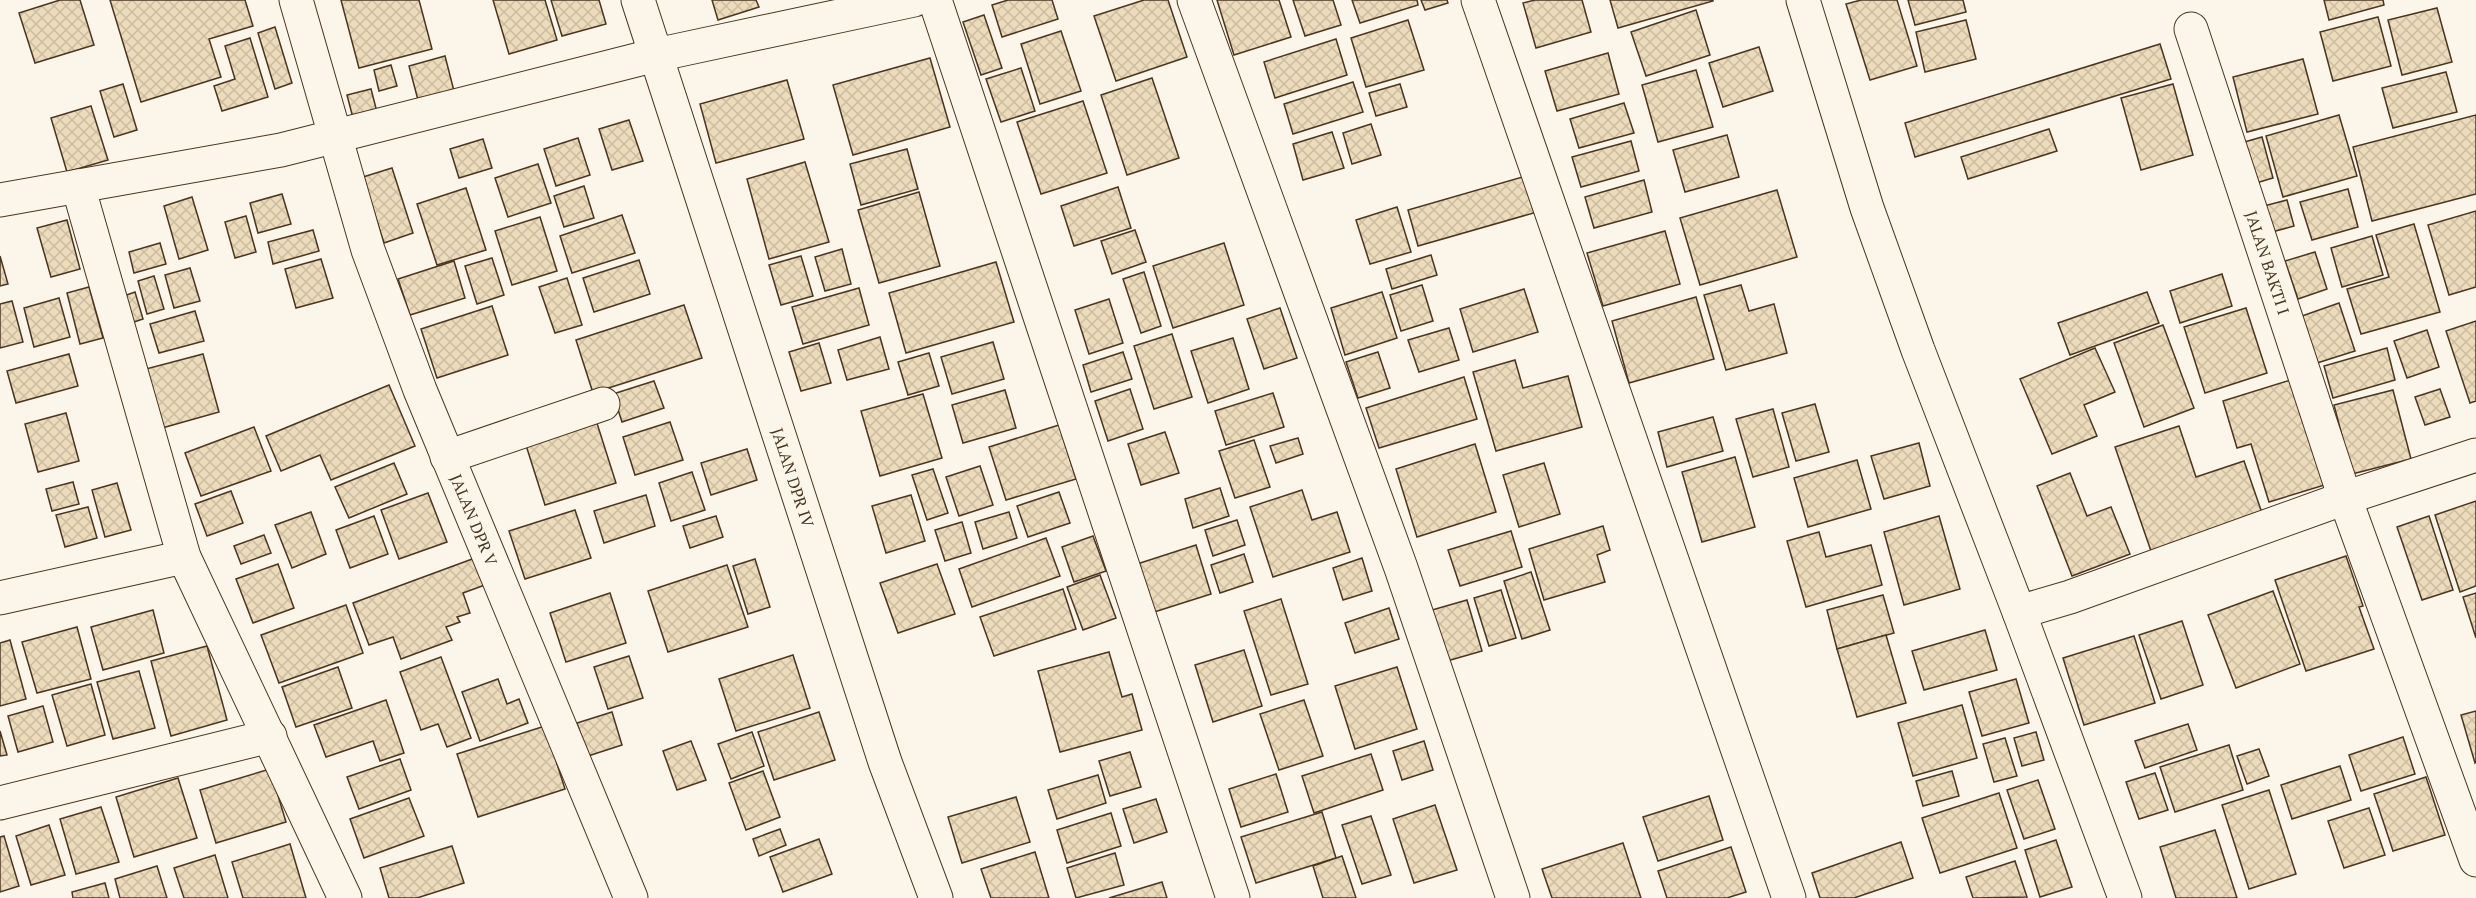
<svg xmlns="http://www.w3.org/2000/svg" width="2476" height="898" font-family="'PT Serif',serif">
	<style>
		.building { fill: url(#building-cross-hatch); stroke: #4a3520; stroke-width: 1.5 }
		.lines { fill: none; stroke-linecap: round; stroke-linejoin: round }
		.minor-casing { stroke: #4a3520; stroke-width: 35 }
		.minor { stroke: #fbf6e9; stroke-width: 33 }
		.labels { text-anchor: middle; stroke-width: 4.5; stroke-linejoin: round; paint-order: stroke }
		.street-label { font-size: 16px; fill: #4a3520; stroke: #fbf6e9 }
	</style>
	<defs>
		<pattern id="building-cross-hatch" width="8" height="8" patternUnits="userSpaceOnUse" patternTransform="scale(1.5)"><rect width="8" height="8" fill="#ecdcbc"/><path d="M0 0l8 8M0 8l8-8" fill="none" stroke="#ccbda1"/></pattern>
	</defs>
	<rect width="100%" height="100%" fill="#fbf6e9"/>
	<g class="building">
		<path d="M60,0H80L94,45L35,63L19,13Z"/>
		<path d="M110,0H245L253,26L209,39L221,77L141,102Z"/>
		<path d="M341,0H419L432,49L359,68Z"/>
		<path d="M493,0H545L557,40L509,54Z"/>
		<path d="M551,0H599L606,24L562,36Z"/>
		<path d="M712,0H756L759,7L718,20Z"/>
		<path d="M1008,0H1052L1058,19L1002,37L992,5Z"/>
		<path d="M1144,0H1168L1187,57L1116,81L1094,16Z"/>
		<path d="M1217,0H1279L1291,37L1234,55Z"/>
		<path d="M1293,0H1333L1341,25L1305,36Z"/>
		<path d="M1352,0H1417L1418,5L1360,23Z"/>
		<path d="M1421,0H1447L1448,3L1425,10Z"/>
		<path d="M1535,0H1582L1591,32L1536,48L1523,3Z"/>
		<path d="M1610,0H1713V1L1618,28Z"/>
		<path d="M1861,0H1897L1917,66L1870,80L1846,4Z"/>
		<path d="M1908,0H1963L1966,12L1915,25Z"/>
		<path d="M2324,0H2383L2384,5L2329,20Z"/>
		<path d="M2437,8L2452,62L2402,75L2388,20Z"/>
		<path d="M1696,10L1710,55L1646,76L1631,32Z"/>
		<path d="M984,15L1002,68L981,75L963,22Z"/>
		<path d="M2378,17L2391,66L2333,81L2320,32Z"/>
		<path d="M1408,20L1424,70L1366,87L1351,38Z"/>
		<path d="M1966,20L1976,59L1925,72L1916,32Z"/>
		<path d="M275,27L292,83L275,89L258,33Z"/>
		<path d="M1061,31L1081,91L1040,104L1021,44Z"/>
		<path d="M250,38L268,97L222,111L214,86L235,79L225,46Z"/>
		<path d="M1336,39L1347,75L1275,98L1264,62Z"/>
		<path d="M2160,44L2171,79L1915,157L1905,123Z"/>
		<path d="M1759,47L1773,91L1723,107L1709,63Z"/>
		<path d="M1608,53L1619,94L1557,111L1545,71Z"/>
		<path d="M445,56L454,91L418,100L409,66Z"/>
		<path d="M930,58L950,127L853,155L833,85Z"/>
		<path d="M2303,59L2318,114L2247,132L2233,77Z"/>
		<path d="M391,65L397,86L379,91L374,70Z"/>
		<path d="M1021,68L1035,111L1001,122L986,79Z"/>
		<path d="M1696,70L1713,127L1658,142L1642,85Z"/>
		<path d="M2446,72L2457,112L2393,128L2382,88Z"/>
		<path d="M1152,78L1179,158L1127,175L1101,95Z"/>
		<path d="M787,80L804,139L716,163L700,104Z"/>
		<path d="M1353,82L1363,112L1293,134L1284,104Z"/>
		<path d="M123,84L137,130L114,137L100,91Z"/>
		<path d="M1400,84L1407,107L1376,116L1369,93Z"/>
		<path d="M2173,84L2193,155L2141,170L2121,98Z"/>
		<path d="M371,89L377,112L353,118L347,95Z"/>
		<path d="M1083,101L1107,173L1041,194L1017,122Z"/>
		<path d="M1624,103L1634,133L1579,148L1570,119Z"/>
		<path d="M91,106L108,160L67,172L51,118Z"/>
		<path d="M2339,115L2357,176L2283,197L2266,136Z"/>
		<path d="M2476,115V194L2372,221L2353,147Z"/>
		<path d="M629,120L643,161L612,170L599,129Z"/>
		<path d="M1371,124L1381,155L1352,164L1343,133Z"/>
		<path d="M2049,129L2057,151L1968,179L1961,157Z"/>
		<path d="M1332,132L1344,168L1303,180L1293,144Z"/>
		<path d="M1727,135L1739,177L1685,192L1673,150Z"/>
		<path d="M2262,137L2273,178L2246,186L2234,145Z"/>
		<path d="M578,138L590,175L556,186L544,149Z"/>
		<path d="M483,139L492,168L459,178L450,149Z"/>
		<path d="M1631,141L1639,171L1581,187L1572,157Z"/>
		<path d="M907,149L918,189L861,205L850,164Z"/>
		<path d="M805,162L829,242L769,259L747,179Z"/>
		<path d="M538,164L551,203L508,217L495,178Z"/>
		<path d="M392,168L413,233L384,243L363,177Z"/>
		<path d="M1526,176L1537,212L1418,246L1408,210Z"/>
		<path d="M1644,180L1652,212L1594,228L1585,197Z"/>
		<path d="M584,186L594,218L564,227L554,196Z"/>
		<path d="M1118,187L1131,228L1074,246L1061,206Z"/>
		<path d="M466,188L486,250L437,265L417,204Z"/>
		<path d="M2348,189L2358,227L2312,240L2300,202Z"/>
		<path d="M1777,190L1797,257L1700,285L1680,218Z"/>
		<path d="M919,192L940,266L879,283L858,210Z"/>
		<path d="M282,194L291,224L258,233L250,203Z"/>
		<path d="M192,197L208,250L179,259L164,206Z"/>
		<path d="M2287,200L2294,226L2268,233L2260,207Z"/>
		<path d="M1397,207L1411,252L1370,264L1356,220Z"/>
		<path d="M2476,211V287L2449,295L2428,225Z"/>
		<path d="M622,215L635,253L572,273L560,236Z"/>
		<path d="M246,216L256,252L235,258L225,222Z"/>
		<path d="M540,217L557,271L512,285L495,231Z"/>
		<path d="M67,220L80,269L51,277L37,228Z"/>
		<path d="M2414,224L2440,312L2361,334L2347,289L2389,277L2376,235Z"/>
		<path d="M313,230L319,251L273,264L268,242Z"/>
		<path d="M1135,230L1146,262L1112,274L1101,241Z"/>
		<path d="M1665,231L1680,284L1603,306L1587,253Z"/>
		<path d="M2372,236L2383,275L2342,287L2331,248Z"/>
		<path d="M160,243L166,264L134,273L129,252Z"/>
		<path d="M1224,243L1244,305L1173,328L1153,266Z"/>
		<path d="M842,249L851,284L825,291L815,257Z"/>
		<path d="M2315,252L2327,289L2298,299L2285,261Z"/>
		<path d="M1431,255L1437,275L1392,289L1386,269Z"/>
		<path d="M0,256L8,284L0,286Z"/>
		<path d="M801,256L813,296L781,305L769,265Z"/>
		<path d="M492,258L504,295L477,304L465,266Z"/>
		<path d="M321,259L333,298L296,308L285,269Z"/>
		<path d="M639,260L650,294L594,312L583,278Z"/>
		<path d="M454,261L465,298L410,315L398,279Z"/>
		<path d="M996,262L1014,322L906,353L889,293Z"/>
		<path d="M190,268L200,301L174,308L165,275Z"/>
		<path d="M1144,272L1161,326L1141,333L1123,279Z"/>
		<path d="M2222,274L2232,306L2180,323L2170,291Z"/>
		<path d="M154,276L164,309L147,314L138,281Z"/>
		<path d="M567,278L582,325L555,333L539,287Z"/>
		<path d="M1422,285L1433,321L1401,331L1390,295Z"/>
		<path d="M1741,285L1749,311L1774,304L1787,353L1726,370L1704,295Z"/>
		<path d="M89,287L103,338L80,344L67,293Z"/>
		<path d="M859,288L869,325L803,344L792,307Z"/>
		<path d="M1524,289L1538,332L1473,352L1460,309Z"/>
		<path d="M135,292L143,319L128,324L121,297Z"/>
		<path d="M1382,292L1397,338L1345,355L1331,308Z"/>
		<path d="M2147,292L2159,323L2070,355L2058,323Z"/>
		<path d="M1696,297L1714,359L1629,383L1612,321Z"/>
		<path d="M59,298L70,337L34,347L24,308Z"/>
		<path d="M1109,299L1123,343L1089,354L1075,310Z"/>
		<path d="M12,301L23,342L0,348V304Z"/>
		<path d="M2339,303L2355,351L2317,363L2302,316Z"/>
		<path d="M684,305L702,358L593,393L576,340Z"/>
		<path d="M492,306L508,355L437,378L421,329Z"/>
		<path d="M1280,308L1297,358L1264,369L1247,319Z"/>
		<path d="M2246,308L2267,373L2205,393L2184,327Z"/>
		<path d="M195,311L204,341L159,353L150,324Z"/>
		<path d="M2476,321V401L2470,403L2446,331Z"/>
		<path d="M2163,325L2194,408L2144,427L2114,343Z"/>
		<path d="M1449,328L1459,360L1419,372L1408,340Z"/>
		<path d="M2427,330L2439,367L2407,378L2394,341Z"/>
		<path d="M1172,334L1192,397L1154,409L1134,346Z"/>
		<path d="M880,337L889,369L847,380L838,350Z"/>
		<path d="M1233,338L1249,389L1208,403L1191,351Z"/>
		<path d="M993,342L1004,379L952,394L941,357Z"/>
		<path d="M819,343L831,383L801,391L789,352Z"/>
		<path d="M2095,348L2115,392L2084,405L2097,436L2052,454L2020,379Z"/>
		<path d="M2387,348L2395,380L2333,398L2324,366Z"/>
		<path d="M1123,352L1132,379L1091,392L1083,365Z"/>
		<path d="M1378,352L1390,388L1358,398L1346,362Z"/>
		<path d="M929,353L939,386L908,395L898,362Z"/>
		<path d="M69,354L78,386L16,403L7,371Z"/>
		<path d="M203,354L219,412L162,428L146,369Z"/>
		<path d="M1515,360L1523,388L1568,376L1582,427L1496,451L1473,372Z"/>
		<path d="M1464,377L1477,419L1379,448L1366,408Z"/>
		<path d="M2297,378L2331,483L2269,502L2251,444L2237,448L2223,401Z"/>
		<path d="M654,381L664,408L622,422L613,394Z"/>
		<path d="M389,385L415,446L331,480L320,455L281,471L266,436Z"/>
		<path d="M1130,389L1143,429L1108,441L1095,401Z"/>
		<path d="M2440,389L2450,417L2425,425L2415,397Z"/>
		<path d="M1005,390L1016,428L963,443L952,405Z"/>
		<path d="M2393,390L2411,459L2352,474L2334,405Z"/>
		<path d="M1273,393L1284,427L1226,445L1215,411Z"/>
		<path d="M923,394L942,458L880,476L861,411Z"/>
		<path d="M1815,404L1829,452L1796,461L1782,413Z"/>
		<path d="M1773,409L1789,467L1753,477L1736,419Z"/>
		<path d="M66,413L79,461L38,472L25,424Z"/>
		<path d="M595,417L616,483L545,505L524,439Z"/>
		<path d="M1713,417L1723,451L1667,467L1658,432Z"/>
		<path d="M670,422L683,460L635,475L623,437Z"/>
		<path d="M1059,425L1076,479L1006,500L989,447Z"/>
		<path d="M2179,426L2196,477L2244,461L2262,513L2151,551L2115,447Z"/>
		<path d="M254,427L271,471L201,496L185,453Z"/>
		<path d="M1165,432L1179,473L1141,485L1128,444Z"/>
		<path d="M1298,438L1303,454L1276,463L1270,446Z"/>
		<path d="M1254,440L1270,487L1235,498L1219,451Z"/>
		<path d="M1919,443L1930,486L1884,499L1871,456Z"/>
		<path d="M1475,444L1496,512L1417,537L1396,469Z"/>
		<path d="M747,449L757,480L711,495L701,463Z"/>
		<path d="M1735,457L1755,527L1702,542L1682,472Z"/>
		<path d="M1857,460L1871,509L1808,527L1794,478Z"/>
		<path d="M394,463L407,494L349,518L335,487Z"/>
		<path d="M1544,463L1560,514L1519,527L1503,475Z"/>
		<path d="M980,466L993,505L959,516L946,477Z"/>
		<path d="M933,469L948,513L927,520L912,475Z"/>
		<path d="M692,472L705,510L671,521L659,483Z"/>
		<path d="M2070,473L2087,516L2111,507L2130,554L2072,576L2037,486Z"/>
		<path d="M73,482L79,504L52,511L46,489Z"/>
		<path d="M117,483L131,530L105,537L92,490Z"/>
		<path d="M1220,488L1229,516L1193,528L1185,499Z"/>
		<path d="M1302,490L1312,520L1337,512L1350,552L1273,577L1250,507Z"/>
		<path d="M231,491L243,523L207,536L195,504Z"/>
		<path d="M1059,492L1070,523L1028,537L1017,506Z"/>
		<path d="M428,493L447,542L399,559L381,510Z"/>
		<path d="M646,495L655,526L604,543L594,511Z"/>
		<path d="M911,495L925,541L886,553L872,506Z"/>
		<path d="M2476,501V586L2460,592L2435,515Z"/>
		<path d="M88,507L97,538L65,547L56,515Z"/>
		<path d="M575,510L591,558L525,579L509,531Z"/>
		<path d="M311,512L326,554L292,568L275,525Z"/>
		<path d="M1009,512L1017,538L983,549L975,522Z"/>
		<path d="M374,516L388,554L350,568L336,530Z"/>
		<path d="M716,516L723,537L690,548L683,526Z"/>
		<path d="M1939,516L1960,589L1904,605L1884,532Z"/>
		<path d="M2429,516L2453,590L2422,600L2397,527Z"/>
		<path d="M1237,520L1245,545L1213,556L1205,530Z"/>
		<path d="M962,522L971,553L945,561L935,530Z"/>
		<path d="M1603,526L1610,550L1597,555L1605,582L1544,600L1529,549Z"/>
		<path d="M1511,531L1522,567L1460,586L1448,550Z"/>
		<path d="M1819,532L1826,557L1871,545L1882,585L1806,607L1787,541Z"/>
		<path d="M264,535L271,553L241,564L234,546Z"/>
		<path d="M1093,536L1106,571L1074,582L1062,547Z"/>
		<path d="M1046,538L1060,576L972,607L959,569Z"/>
		<path d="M1196,545L1211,594L1151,613L1134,565Z"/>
		<path d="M1244,554L1253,582L1220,593L1211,565Z"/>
		<path d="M483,555L493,582L463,593L470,613L457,617L460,622L446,627L452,640L401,659L393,637L369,645L353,603Z"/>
		<path d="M2346,556L2363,606L2359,607L2374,649L2306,671L2275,580Z"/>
		<path d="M1362,558L1372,591L1343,600L1333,568Z"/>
		<path d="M755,559L770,607L748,614L733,566Z"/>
		<path d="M278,564L294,608L253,623L236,579Z"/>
		<path d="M937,564L955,614L898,633L880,583Z"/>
		<path d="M727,565L748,627L668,652L648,591Z"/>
		<path d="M1531,572L1550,630L1522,639L1504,581Z"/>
		<path d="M1100,575L1116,618L1083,630L1067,587Z"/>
		<path d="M1063,589L1076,629L994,656L980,617Z"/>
		<path d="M1501,590L1516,638L1489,646L1474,598Z"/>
		<path d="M2273,591L2300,664L2236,688L2208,615Z"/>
		<path d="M610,593L626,643L566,662L550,613Z"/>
		<path d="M2476,593V638L2463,597Z"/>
		<path d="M1883,595L1894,633L1837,649L1827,610Z"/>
		<path d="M1281,599L1308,684L1271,695L1244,611Z"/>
		<path d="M1467,600L1482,651L1447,661L1432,610Z"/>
		<path d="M346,605L363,653L279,683L261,635Z"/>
		<path d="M1389,608L1399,639L1355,653L1345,623Z"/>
		<path d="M153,610L164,653L103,670L91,627Z"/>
		<path d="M2182,621L2203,685L2161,699L2139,635Z"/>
		<path d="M77,627L91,679L37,693L22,642Z"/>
		<path d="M1985,630L1997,670L1924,690L1912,651Z"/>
		<path d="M1886,635L1906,703L1857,717L1837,649Z"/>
		<path d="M2134,636L2155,703L2084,725L2063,658Z"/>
		<path d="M10,640L26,699L0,706V643Z"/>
		<path d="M207,646L227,720L171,736L151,661Z"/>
		<path d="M1244,650L1262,706L1213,722L1195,665Z"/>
		<path d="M1109,652L1122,697L1132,694L1142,730L1060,752L1038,671Z"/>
		<path d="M793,655L810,708L736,731L719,679Z"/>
		<path d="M629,656L643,698L608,709L594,667Z"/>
		<path d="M441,657L471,738L447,747L438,724L421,730L400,672Z"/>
		<path d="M338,667L352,708L296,727L282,687Z"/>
		<path d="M1397,667L1417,729L1355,749L1335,686Z"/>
		<path d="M139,671L155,728L113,739L97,682Z"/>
		<path d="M498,679L507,704L519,699L528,723L480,741L462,692Z"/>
		<path d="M2016,679L2029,723L1982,736L1969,692Z"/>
		<path d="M91,684L105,735L67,746L52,695Z"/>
		<path d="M386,700L404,753L380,761L373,741L326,757L314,725Z"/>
		<path d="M1304,700L1323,756L1279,770L1260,714Z"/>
		<path d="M1962,705L1977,758L1913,776L1898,723Z"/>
		<path d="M43,706L53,742L18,752L8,716Z"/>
		<path d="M2476,711V762L2475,763L2461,715Z"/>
		<path d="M612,712L622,745L588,756L577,723Z"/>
		<path d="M819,712L835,760L774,780L758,732Z"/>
		<path d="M2188,724L2197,750L2145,768L2135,741Z"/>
		<path d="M545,726L565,789L478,817L457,754Z"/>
		<path d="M0,731L7,755L0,756Z"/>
		<path d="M752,732L764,766L731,779L718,744Z"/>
		<path d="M2036,732L2044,760L2022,766L2014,738Z"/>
		<path d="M2403,737L2415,774L2361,791L2349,755Z"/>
		<path d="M2005,738L2017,776L1994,782L1983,744Z"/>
		<path d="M691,741L706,780L677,790L663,751Z"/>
		<path d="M1424,741L1433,770L1402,780L1393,751Z"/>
		<path d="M2229,745L2243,790L2175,812L2160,767Z"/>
		<path d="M2259,749L2269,776L2247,784L2237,756Z"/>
		<path d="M1130,752L1141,787L1110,796L1099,761Z"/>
		<path d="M1371,754L1383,790L1314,813L1302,776Z"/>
		<path d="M400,759L411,790L359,809L347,777Z"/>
		<path d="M2340,766L2351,800L2292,819L2281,785Z"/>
		<path d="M270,769L286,822L216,843L200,790Z"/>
		<path d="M763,771L780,817L746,830L729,783Z"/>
		<path d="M1952,771L1959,796L1923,806L1916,781Z"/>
		<path d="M2155,773L2168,810L2139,819L2126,782Z"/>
		<path d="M1276,774L1288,812L1241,827L1229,789Z"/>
		<path d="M1098,775L1106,803L1057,819L1048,790Z"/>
		<path d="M2426,777L2445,835L2393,851L2374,794Z"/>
		<path d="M178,778L197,838L134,857L116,797Z"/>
		<path d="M2038,780L2055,829L2024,839L2007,790Z"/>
		<path d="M2269,790L2296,874L2249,889L2222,805Z"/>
		<path d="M1999,793L2017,848L1940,873L1922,818Z"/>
		<path d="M1709,796L1723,840L1658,861L1643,817Z"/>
		<path d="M1016,797L1030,842L962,863L948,817Z"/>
		<path d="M409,798L424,836L364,858L350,819Z"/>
		<path d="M1156,799L1167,832L1134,843L1123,809Z"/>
		<path d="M1435,805L1457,870L1414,883L1393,819Z"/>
		<path d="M101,807L119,862L76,874L60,819Z"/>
		<path d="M2369,808L2385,855L2344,868L2328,821Z"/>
		<path d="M1322,812L1336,858L1256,883L1241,837Z"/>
		<path d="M1111,813L1121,846L1067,863L1057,830Z"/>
		<path d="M1371,816L1391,875L1362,884L1342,825Z"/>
		<path d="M49,825L65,875L31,885L16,836Z"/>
		<path d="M780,829L786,845L759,856L753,839Z"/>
		<path d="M2215,830L2237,898H2176L2160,847Z"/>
		<path d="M4,836L19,886L0,892V837Z"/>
		<path d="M819,839L832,874L783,892L770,857Z"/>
		<path d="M2056,840L2072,887L2040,897L2025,850Z"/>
		<path d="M1901,842L1913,878L1854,898H1820L1812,873Z"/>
		<path d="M1623,843L1641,898H1552L1542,869Z"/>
		<path d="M290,844L306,898H243L232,862Z"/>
		<path d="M452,846L464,883L417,898H389L380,868Z"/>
		<path d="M1731,847L1746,892L1727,898H1667L1658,871Z"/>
		<path d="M1035,852L1049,898H991L981,869Z"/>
		<path d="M1115,853L1124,885L1076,898L1067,868Z"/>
		<path d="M215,855L228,898H184L174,868Z"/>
		<path d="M1342,856L1356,898H1323L1313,866Z"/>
		<path d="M2015,861L2027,897L1973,898L1966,877Z"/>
		<path d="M157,866L167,898H120L115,879Z"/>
		<path d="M1162,882L1167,898H1109Z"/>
		<path d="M105,883L109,898H73L72,892Z"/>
	</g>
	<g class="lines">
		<g class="minor-casing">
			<g id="minor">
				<path id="s1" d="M296,0L368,250L420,390L631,898"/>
				<path id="s2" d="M638,0L885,762L936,898"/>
				<path d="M935,0L1233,898"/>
				<path d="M1194,0L1401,568L1513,898"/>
				<path d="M1478,0L1789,898"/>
				<path d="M1803,0L1867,208L1918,350L2019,612L2125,898"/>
				<path id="s3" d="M2191,29L2345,498L2476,860"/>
				<path d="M78,186L184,557L345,898"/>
				<path d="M0,200L281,150L656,55L914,0"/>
				<path d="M447,457L603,404"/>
				<path d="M0,598L184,557"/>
				<path d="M2019,612L2070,597L2345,498L2476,455"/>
				<path d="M0,803L270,736"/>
			</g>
		</g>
		<use href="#minor" class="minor"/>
	</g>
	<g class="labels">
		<g class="street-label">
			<text dy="6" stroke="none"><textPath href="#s3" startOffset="246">JALAN BAKTI I</textPath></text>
			<text dy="6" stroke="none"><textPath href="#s2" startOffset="502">JALAN DPR IV</textPath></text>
			<text dy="6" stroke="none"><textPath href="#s1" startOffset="550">JALAN DPR V</textPath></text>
		</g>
	</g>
</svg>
